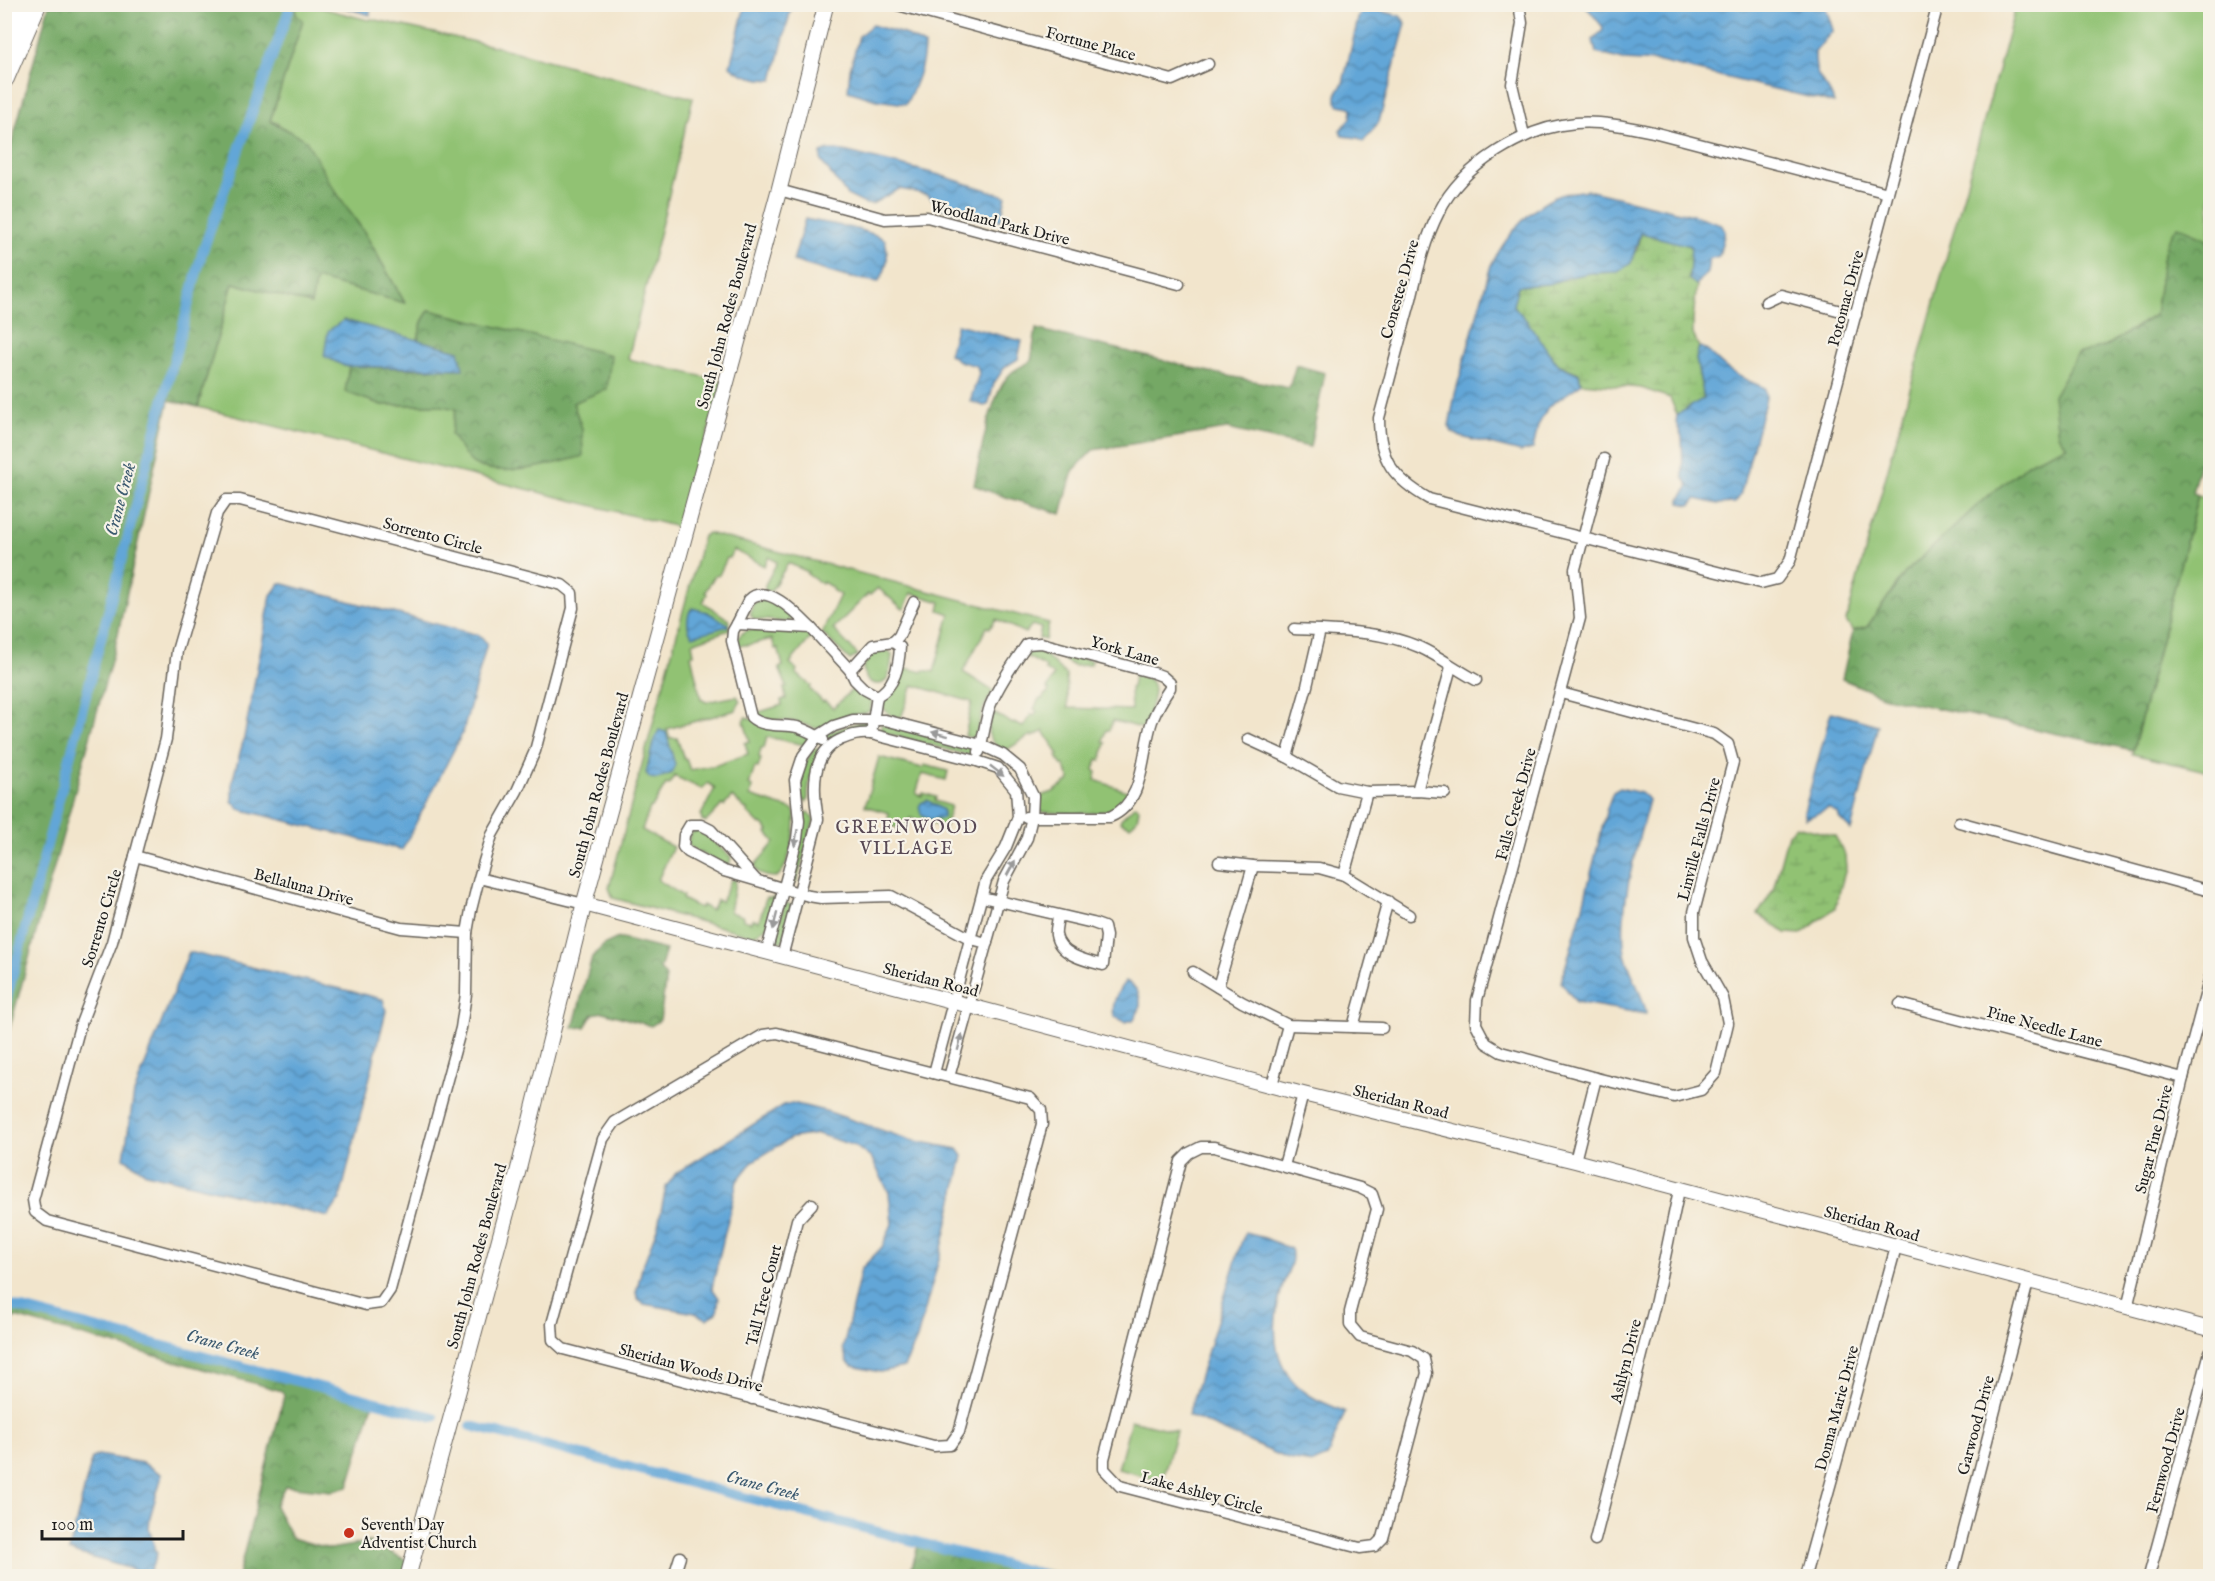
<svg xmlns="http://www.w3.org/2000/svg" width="2215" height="1581" font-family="'IM FELL English',serif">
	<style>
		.green { fill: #91c273; stroke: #566f48; stroke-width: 1.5; fill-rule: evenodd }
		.forest { fill: url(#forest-crowns); stroke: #486240; stroke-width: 1.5 }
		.wetland { fill: url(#wetland-marsh); stroke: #566f48; stroke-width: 1.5 }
		.water { fill: url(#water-waves); stroke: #3f617a; stroke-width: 1.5 }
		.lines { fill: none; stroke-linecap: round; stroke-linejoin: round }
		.canal { stroke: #62a6d7; stroke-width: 10 }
		.minor-casing { stroke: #67625a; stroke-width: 13 }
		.tertiary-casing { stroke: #67625a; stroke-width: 16 }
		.secondary-casing { stroke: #67625a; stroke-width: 17 }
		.motorway-casing { stroke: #67625a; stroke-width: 22 }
		.minor { stroke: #fff; stroke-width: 10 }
		.tertiary { stroke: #fff; stroke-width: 14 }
		.secondary { stroke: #fff; stroke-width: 15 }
		.motorway { stroke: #fff; stroke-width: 20 }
		.oneway { fill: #999 }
		.poi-dot { fill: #c8321e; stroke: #f7f3e8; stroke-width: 2 }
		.labels { text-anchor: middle; stroke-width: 4.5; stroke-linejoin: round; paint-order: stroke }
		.street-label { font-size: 16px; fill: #1c1c1c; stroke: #f7f3e8 }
		.poi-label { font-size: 16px; fill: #1c1c1c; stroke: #f7f3e8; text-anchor: start }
		.water-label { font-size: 18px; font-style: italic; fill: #3c5a70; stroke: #f7f3e8 }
		.neighbourhood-label { font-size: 18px; letter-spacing: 1.5px; fill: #584954; stroke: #f7f3e8 }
	</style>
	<defs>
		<pattern id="forest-crowns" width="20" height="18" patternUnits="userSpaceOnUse" patternTransform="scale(1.5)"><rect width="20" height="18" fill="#74a865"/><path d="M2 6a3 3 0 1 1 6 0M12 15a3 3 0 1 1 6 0" fill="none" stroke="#5e8852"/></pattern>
		<pattern id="wetland-marsh" width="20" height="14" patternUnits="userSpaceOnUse" patternTransform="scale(1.5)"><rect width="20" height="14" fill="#91c273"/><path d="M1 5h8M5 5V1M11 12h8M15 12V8" fill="none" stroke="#7ca663"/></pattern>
		<pattern id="water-waves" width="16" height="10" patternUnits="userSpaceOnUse" patternTransform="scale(1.5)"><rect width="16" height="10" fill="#62a6d7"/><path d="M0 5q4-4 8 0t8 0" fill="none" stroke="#5086ae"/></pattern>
	</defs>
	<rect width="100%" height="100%" fill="#f7f3e8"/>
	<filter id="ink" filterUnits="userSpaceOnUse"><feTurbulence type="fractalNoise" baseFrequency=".0167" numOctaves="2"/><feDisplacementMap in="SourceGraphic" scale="12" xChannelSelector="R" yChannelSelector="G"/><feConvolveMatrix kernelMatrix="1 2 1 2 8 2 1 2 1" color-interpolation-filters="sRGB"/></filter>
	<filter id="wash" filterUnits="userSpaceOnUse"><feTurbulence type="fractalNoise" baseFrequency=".008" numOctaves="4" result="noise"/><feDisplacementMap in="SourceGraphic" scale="24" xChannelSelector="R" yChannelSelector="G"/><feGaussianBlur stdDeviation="1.35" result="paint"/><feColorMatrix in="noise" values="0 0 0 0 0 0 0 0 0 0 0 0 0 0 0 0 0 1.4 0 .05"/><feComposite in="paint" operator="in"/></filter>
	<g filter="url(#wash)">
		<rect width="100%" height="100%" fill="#f2e5cc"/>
		<g class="green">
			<path d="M296,5H310L368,20L372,19L493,46L693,98L628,359L722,381L682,528L198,407L233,283L311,304L316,278L405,303L364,232L331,185L277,123L270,121L303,20L296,15ZM429,310L610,355L573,403L582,429L437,405H382L346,392L349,366L343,320L418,340L422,322Z"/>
			<path d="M2016,5H2210V248L2206,238L2165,248L2155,315L2105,347L2077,354L2054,396L2058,435L2067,446L2032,461L1982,501L1905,573L1867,627L1852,631L1846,621Z"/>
			<path d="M2198,495L2210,499V772L2132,754Z"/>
			<path d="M708,533L1049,623L1045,640L1039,638L1041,628L1032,625L1025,633L996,619L990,628L987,627L963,672L993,691L984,707L976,735L972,738L965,736L972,702L913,685L901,718L892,716L883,708V695L902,667L922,672L923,670L934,672L950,614L939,610L941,602L911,593L905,608L903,609L878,588L870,595L868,594L833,629L858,655L850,660L822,633L840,595L832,590L833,588L823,582L822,584L807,574L808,572L788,563L771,591H765V585L777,562L769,557L764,566L734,550L729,558H727L719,575H715L705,592L707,594L703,602L728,619L730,621L729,630L692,643L694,654L691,655L701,699L706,702L737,696L740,701L736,710L667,729L670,738H677L684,759H686L690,770L710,766L711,767L748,754L745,743L750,741L744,722L746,717L802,733L807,737L808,741L805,745L767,737L764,748H761L759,757L761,759L758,768L755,767L749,785L752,787L750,796L794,810C798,824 789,871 776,877C766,877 756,875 755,865L775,842L767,833L769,831L762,824L760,825L747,812L748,811L732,797L724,806L722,805L706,822L702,821L701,815L715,788L708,783L702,789L674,776L669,785L666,784L652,808H650L642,830L673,847L658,880L683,896L682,899L700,908L702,905L711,910L717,900L721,902L731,880L736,879L730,912L743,916V920L751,922L752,919L759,921L766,898H773L777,893L768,926L756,934L750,935L613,898L609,888L703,536Z"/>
			<path d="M765,600L778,604L792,615L791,620L788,622L754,619L750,614L753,604L757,601Z"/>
			<path d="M751,629L804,631L813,635L790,663L797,670L796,673L811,686L810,689L823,702L825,701L833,708L857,685L873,695L870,711L865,713L844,716L818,729L797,722L767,719L756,716V713L782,705L781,700L786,699L784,688L787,687L779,668L783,666L778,648L775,649L772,639L748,645H737C737,636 742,632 751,629Z"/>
			<path d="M883,648L892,654C891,669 889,694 867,680L863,668L871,651Z"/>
			<path d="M1033,648H1038L1066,675L1068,708L1131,710L1130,688L1132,687L1134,676C1167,674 1150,707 1145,726L1142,728L1113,721L1109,730H1106L1103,742L1106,743L1101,760L1097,759L1094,770L1097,772L1095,780L1127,791C1125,822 1060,812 1038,812L1036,810L1038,797L1053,792L1070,780L1064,765L1062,766L1057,756L1059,755L1044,731L1032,737L1031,735L1005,751C987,742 984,731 994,713L1013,724L1014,723L1023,727L1031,714L1034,716L1037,711L1034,709L1039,699H1042L1045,694H1047L1049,690L1047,689L1054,675L1045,670L1046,667L1026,656Z"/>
			<path d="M1066,653L1092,661L1090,665L1074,666L1065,661L1063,655Z"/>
			<path d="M864,721L870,727L834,740L827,738L826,733Z"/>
			<path d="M882,724L976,747L975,755L971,756L885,733L880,729Z"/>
			<path d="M817,748L820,753C812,769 808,781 808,799L806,802L801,799C797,781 803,764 814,749Z"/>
			<path d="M879,757L923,768L924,765L948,771L946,780L922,774L916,794L922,796L923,793L936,797L935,801L951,806L945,827L910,818L906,830L887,825L889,813L865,806Z"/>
			<path d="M1135,805L1139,808C1138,816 1138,821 1130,826L1120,822L1121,819Z"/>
			<path d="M809,812L814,820L796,883H794L790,880L803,816Z"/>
			<path d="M700,829L731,857L730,863L725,867L690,847L688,843L690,834Z"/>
			<path d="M787,903L792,906L783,941L780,942L776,937L784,905Z"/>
			<path d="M1131,1420L1176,1431L1162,1481L1118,1469Z"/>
		</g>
		<g class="forest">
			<path d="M49,5H296V15L303,20L270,121L306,140L331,185L364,232L405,303L316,279L311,304L233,283L198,407L169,400L116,643L5,1045L4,171Z"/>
			<path d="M2177,226L2206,238L2210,248V424L2193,489L2194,493L2198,495L2133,750L1885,697L1842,679L1853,631L1867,627L1905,573L1982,501L2032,461L2067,446L2058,435L2053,396L2077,354L2105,347L2155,315L2165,247Z"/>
			<path d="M429,310L611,355L607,389L573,403L582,429L583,456C554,464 502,479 474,464C465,459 457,442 451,434L456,409L437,405H382L345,392L349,366L431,369L459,351L418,340L422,322Z"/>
			<path d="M1036,329L1214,373L1289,388L1296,365L1325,373L1310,447L1227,429L1093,450L1073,471L1061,514C1032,504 1002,498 974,485C980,457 990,393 1011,373C1016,368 1025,365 1031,361Z"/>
			<path d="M618,938L666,950L660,969L666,977L660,1020L651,1026L603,1012L593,1014L585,1027L573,1028L592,957L605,944Z"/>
			<path d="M5,1304L31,1310L373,1404L348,1487L331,1491L285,1486L275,1506L292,1538L330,1549L370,1542L408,1561L403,1576H238L284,1396L282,1391L15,1317L11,1321L5,1347Z"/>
			<path d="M920,1539L996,1561L997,1559L1068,1576H935L911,1570Z"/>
		</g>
		<g class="wetland">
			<path d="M1640,233L1687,244L1691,246L1689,279L1697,284L1693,319V334L1699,347L1696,359L1704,399L1677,415L1670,398L1641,388L1581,383L1579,373L1557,364L1513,305L1518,286L1549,284L1570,277L1590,273L1618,272L1637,250Z"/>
			<path d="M1796,826L1835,836L1845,855L1846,868L1835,908L1801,934L1786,933L1758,914L1773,890L1788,834Z"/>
		</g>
		<g class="water">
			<path d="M335,5H371L370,15Z"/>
			<path d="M745,5H792L773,80C759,80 741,76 730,66Z"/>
			<path d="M1585,5H1825L1833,30L1815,52C1815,59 1815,67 1817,73C1823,85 1831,89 1834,103L1660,62L1623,60L1596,53L1593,40L1603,30L1602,26Z"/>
			<path d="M1369,8L1400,16L1406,23L1379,122L1363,142L1358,138L1342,136L1340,130L1351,118L1352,110L1350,107L1339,105L1336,102V95L1343,83L1359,15Z"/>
			<path d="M872,25L904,34L924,45C924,66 915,86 906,104L876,100L848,91L850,69L859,36Z"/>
			<path d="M829,150L844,151L936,174L1006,196L1001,220L991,221L941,208L928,195L911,191L899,189L872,204H865L847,195L821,161V153Z"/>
			<path d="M1587,190L1697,216L1721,224L1725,231L1719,256L1709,259L1707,273L1696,285L1689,279L1691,246L1640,233L1631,263L1618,272L1590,273L1570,277L1549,284L1518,286L1513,305L1527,321L1557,364L1579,374L1581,384L1548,407L1538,426L1533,449L1521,452L1486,443L1461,437L1452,432L1449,426L1455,394L1491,265C1506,237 1526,211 1555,197C1564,192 1577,192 1587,190Z"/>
			<path d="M805,219C828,224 866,228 885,240C889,256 888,269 878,282L846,277L793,261Z"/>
			<path d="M344,320L459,351L463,369L344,366L324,356L328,331Z"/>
			<path d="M957,324L1022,341L1018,359L1005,367L994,383L988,405L984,406L970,401L979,374L977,366L959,361L949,354Z"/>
			<path d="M1699,347C1707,348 1712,356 1718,361C1731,374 1748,381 1765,388L1766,398L1740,496L1735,503L1718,504L1696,499L1691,505L1680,503V499L1689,486L1683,477L1682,437L1676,423L1677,415L1704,398L1696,359Z"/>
			<path d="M280,583L478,635L487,643L463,732L402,850L239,809L232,801V782L244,738L271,595Z"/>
			<path d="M692,608L707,612L728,624V626L693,636C686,629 686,616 692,608Z"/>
			<path d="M1831,712L1878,725L1851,830L1840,819L1838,813L1828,808L1806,819L1804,812Z"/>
			<path d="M659,730L666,732L675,765L672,773L657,779L650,778L646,773L653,743Z"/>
			<path d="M1620,788L1641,793L1649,800C1637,847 1618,905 1625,953C1628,970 1647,1003 1646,1014L1576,1002L1561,982L1582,910L1607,808L1613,792Z"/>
			<path d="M927,800L943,810V818L929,819L921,814L919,807L921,803Z"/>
			<path d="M189,952L383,999L386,1011L340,1199L328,1217L146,1173L124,1158L134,1093Z"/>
			<path d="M1126,981C1143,990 1144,1007 1133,1020L1125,1022L1114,1016C1111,1005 1118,989 1126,981Z"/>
			<path d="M792,1103L829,1112L910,1140L958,1149L963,1156L943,1244L917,1339L904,1367L880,1372L852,1366L847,1361L843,1348L861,1269L882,1247L892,1224L889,1193L872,1159L855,1146L818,1134L791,1138L753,1161L737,1181L712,1288L719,1298L717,1313L707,1319L695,1313L644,1304L638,1299L636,1293L642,1268L658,1226L666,1187L676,1173L784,1105Z"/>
			<path d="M1246,1233L1265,1238L1291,1249C1295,1261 1287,1273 1283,1285C1269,1329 1271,1375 1316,1399C1325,1404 1336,1407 1345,1412L1327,1457L1313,1463L1288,1459L1188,1415L1242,1240Z"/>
			<path d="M98,1455L143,1463L161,1474V1479L150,1517L149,1529L157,1554L149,1574L69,1551L92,1458Z"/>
		</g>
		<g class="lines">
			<g class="canal">
				<path d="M4,1009L202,253L291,4"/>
				<path d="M4,1304L434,1417"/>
				<path d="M471,1426L1048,1576"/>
			</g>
		</g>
	</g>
	<g filter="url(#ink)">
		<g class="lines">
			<g class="minor-casing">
				<g id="minor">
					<path d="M894,4L1172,80L1208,64"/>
					<path d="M1519,4L1522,23L1512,84L1524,135"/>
					<path d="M779,190L885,219L927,217L1179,284"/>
					<path d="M1888,193L1653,132C1629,127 1601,121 1576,123C1525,127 1462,165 1439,212C1425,239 1418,269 1411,299C1400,338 1390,378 1379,418C1379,460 1394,479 1429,499L1761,583L1777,579L1790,561L1938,4"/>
					<path d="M1766,302L1781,295L1856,315"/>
					<path d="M737,624L749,600C767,581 799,616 811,628"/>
					<path d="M1294,629C1336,631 1379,630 1419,647C1439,656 1457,670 1476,680"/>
					<path d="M893,642L899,636L914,602"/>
					<path d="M850,670L873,645L893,642L900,647C899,666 895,687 877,696"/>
					<path d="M1561,693L1714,734L1728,744L1733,762L1694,912V937L1702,961L1723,998L1728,1023L1716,1073L1701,1090L1674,1097L1596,1078L1501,1052L1486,1043L1476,1024L1477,1000L1580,618L1575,569L1604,459"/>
					<path d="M1248,739L1287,757L1337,786L1367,792L1417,791L1445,793"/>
					<path d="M823,740C815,734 806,730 797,727C782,724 763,728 751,717L732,641L733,631L737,624L811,628L850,670L855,680L864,689L877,696L871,734"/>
					<path d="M979,752C984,736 985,721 990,706C999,684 1014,663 1027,644L1041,643L1154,673L1162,676L1170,683V688C1163,698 1157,709 1152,721C1141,753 1146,802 1110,817H1026"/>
					<path d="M1287,757L1307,686L1320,630"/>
					<path d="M1417,791L1451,667"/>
					<path d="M1959,822L2210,891"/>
					<path d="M135,856L401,928L467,933"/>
					<path d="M1219,862L1253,866L1319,868L1344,875L1409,915"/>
					<path d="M1344,875L1367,792"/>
					<path d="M479,878L471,910L467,933L466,994L461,1028L390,1290L381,1303L366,1305L47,1221L35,1212L33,1200L80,1026L112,942L135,856L166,739L177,651L217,513L226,500H240L562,585L572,593L573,608L535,751L517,791L492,835L479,878L584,904"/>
					<path d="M756,880L711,830L701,825H690L684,835L683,847L688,852L724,871L809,896L821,898L891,896L971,939L987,943"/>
					<path d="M982,897L1093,923L1104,927L1106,936L1103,965C1087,961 1059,955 1056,935C1055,929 1058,921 1058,915"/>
					<path d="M766,953L797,839L799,821L795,780L803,756L818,736L834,726L853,720H885L981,745L1003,755L1020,769L1033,796L1032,817L1027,838L1004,881L949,1077"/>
					<path d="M782,957L818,819C813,791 810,754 840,740C852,735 859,733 871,734L977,761L998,768L1016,790L1018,817L1006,847L986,880L934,1073"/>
					<path d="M1193,972L1242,1002L1288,1025L1382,1028"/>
					<path d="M1218,987L1253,866"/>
					<path d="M1900,1004L2183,1078"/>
					<path d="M1353,1027L1388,901"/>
					<path d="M777,1033L1030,1098L1041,1110L1042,1124L959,1432L950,1445L934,1446L563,1349L553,1340L552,1324L603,1139L615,1122L763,1035Z"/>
					<path d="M1272,1085L1288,1025"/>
					<path d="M1201,1147H1214L1360,1188L1372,1194L1377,1209L1350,1312V1325L1360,1337L1412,1351L1424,1359L1427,1373L1383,1538L1375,1546L1360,1548L1120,1486L1104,1469V1459L1181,1161L1189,1153Z"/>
					<path d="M1575,1161L1596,1078"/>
					<path d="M1284,1166L1303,1094"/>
					<path d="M2127,1308L2183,1078L2210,977"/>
					<path d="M752,1399L797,1220L812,1204"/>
					<path d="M1595,1540L1656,1300L1679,1190"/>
					<path d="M674,1576L680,1557"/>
					<path d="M1805,1576L1896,1247"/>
					<path d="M1952,1576L2028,1282"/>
					<path d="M2149,1576L2210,1352"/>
				</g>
			</g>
			<g class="tertiary-casing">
				<path id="tertiary" d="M584,904L1303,1094L1575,1161L2210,1329"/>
			</g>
			<g class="secondary-casing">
				<path id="secondary" d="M408,1576L519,1167L584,904L779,190L826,4"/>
			</g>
			<g class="motorway-casing">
				<g id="motorway">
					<path d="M4,47L16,4"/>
					<path d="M4,78L36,4"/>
				</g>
			</g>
			<use href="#minor" class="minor"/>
			<use href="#tertiary" class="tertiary"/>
			<use href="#secondary" class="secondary"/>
			<use href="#motorway" class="motorway"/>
		</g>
		<defs><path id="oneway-solid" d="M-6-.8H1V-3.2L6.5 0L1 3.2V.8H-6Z" transform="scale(1.5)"/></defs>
		<g class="oneway">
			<use href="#oneway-solid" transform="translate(940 734) rotate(-166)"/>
			<use href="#oneway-solid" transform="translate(997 771) rotate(38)"/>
			<use href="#oneway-solid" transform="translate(796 838) rotate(100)"/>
			<use href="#oneway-solid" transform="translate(1011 868) rotate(-61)"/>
			<use href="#oneway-solid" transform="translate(775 921) rotate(104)"/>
			<use href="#oneway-solid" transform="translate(960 1042) rotate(-75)"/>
		</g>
	</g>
	<circle class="poi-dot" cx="349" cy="1533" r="6"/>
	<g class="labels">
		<g class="street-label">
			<text transform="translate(1091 43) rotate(15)" y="6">Fortune Place</text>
			<text transform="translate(1000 222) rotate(14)" y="6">Woodland Park Drive</text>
			<text transform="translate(1399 289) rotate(-74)" y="6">Conestee Drive</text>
			<text transform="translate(1845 298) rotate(-75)" y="6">Potomac Drive</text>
			<text transform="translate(726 316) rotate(-75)" y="6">South John Rodes Boulevard</text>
			<text transform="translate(433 535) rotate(15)" y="6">Sorrento Circle</text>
			<text transform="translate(1125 650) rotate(16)" y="6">York Lane</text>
			<text transform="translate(598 785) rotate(-75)" y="6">South John Rodes Boulevard</text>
			<text transform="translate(1515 804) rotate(-75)" y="6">Falls Creek Drive</text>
			<text transform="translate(1698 839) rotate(-75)" y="6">Linville Falls Drive</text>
			<text transform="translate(304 886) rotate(15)" y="6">Bellaluna Drive</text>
			<text transform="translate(101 918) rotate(-73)" y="6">Sorrento Circle</text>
			<text transform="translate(931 979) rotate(14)" y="6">Sheridan Road</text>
			<text transform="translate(2045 1026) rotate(15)" y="6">Pine Needle Lane</text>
			<text transform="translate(1401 1101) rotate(14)" y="6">Sheridan Road</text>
			<text transform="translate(2153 1139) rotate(-76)" y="6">Sugar Pine Drive</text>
			<text transform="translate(1872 1223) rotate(15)" y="6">Sheridan Road</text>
			<text transform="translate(476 1256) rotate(-75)" y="6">South John Rodes Boulevard</text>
			<text transform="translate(763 1295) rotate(-76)" y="6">Tall Tree Court</text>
			<text transform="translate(1625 1361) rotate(-76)" y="6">Ashlyn Drive</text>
			<text transform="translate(691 1367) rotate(15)" y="6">Sheridan Woods Drive</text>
			<text transform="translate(1836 1408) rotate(-75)" y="6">Donna Marie Drive</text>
			<text transform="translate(1975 1425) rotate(-75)" y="6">Garwood Drive</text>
			<text transform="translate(2165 1460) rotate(-75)" y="6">Fernwood Drive</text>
			<text transform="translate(1202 1492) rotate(15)" y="6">Lake Ashley Circle</text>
		</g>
		<g class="poi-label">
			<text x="361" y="1530">Seventh Day<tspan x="361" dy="18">Adventist Church</tspan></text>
		</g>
		<g class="water-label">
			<text transform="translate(120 499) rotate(-75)" y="6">Crane Creek</text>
			<text transform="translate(223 1344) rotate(15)" y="6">Crane Creek</text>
			<text transform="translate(763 1485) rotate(15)" y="6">Crane Creek</text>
		</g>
		<g class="neighbourhood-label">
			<text x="907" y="833">GREENWOOD<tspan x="907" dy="21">VILLAGE</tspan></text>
		</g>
	</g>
	<rect width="2215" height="1581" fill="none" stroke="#f7f3e8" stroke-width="24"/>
	<path d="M42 1530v9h141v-9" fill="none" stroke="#1c1c1c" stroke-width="3"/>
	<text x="51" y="1530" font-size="18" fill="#1c1c1c" stroke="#f7f3e8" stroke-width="4.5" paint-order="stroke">100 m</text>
</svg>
